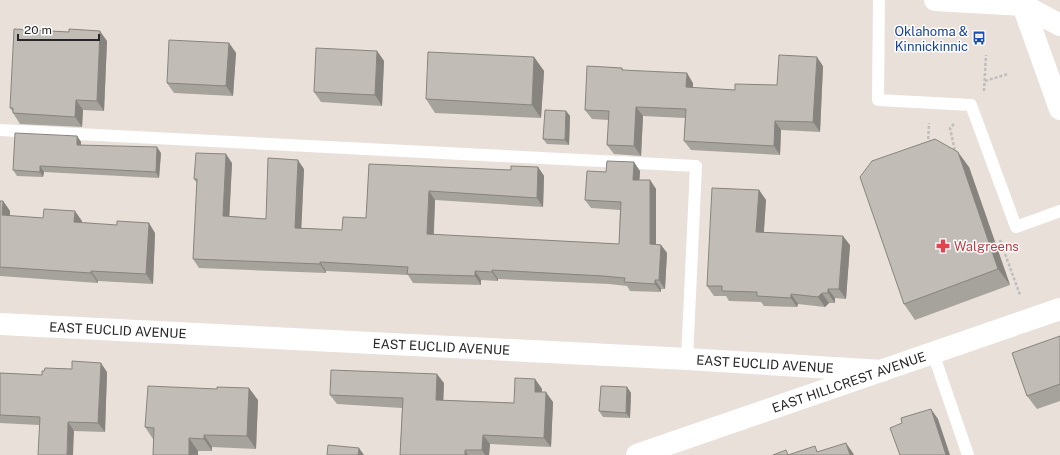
<svg xmlns="http://www.w3.org/2000/svg" width="1060" height="455" font-family="'Public Sans',sans-serif">
	<style>
		.lines { fill: none; stroke-linecap: round; stroke-linejoin: round }
		.path { stroke: #bebebe; stroke-width: 2.5; stroke-dasharray: 3 2; stroke-linecap: butt }
		.lane { stroke: #fff; stroke-width: 12 }
		.street { stroke: #fff; stroke-width: 22 }
		.secondary { stroke: #fff; stroke-width: 22 }
		.wall { fill: #a6a29c }
		.shaded-wall { fill: #87847f }
		.building { fill: #c1bcb5; stroke: #87847f }
		.labels { text-anchor: middle; stroke-width: 3; stroke-linejoin: round; paint-order: stroke }
		.transit-label { font-size: 13px; fill: #164399; stroke: #fff; text-anchor: end }
		.health-label { font-size: 13px; fill: #be3a42; stroke: #fff; text-anchor: start }
		.street-label { font-size: 13px; fill: #272727; stroke: #fff }
	</style>
	<rect width="100%" height="100%" fill="#e9e0d9"/>
	<g class="lines">
		<g class="path">
			<path d="M985,81L1008,74"/>
			<path d="M984,91L986,55"/>
			<path d="M954,124L950,128L955,151"/>
			<path d="M928,144L929,123"/>
			<path d="M1000,240L1020,295"/>
		</g>
		<g class="lane">
			<path d="M879,0L878,100L971,105L1016,227L1060,211"/>
			<path d="M0,130L696,166L687,359"/>
			<path d="M933,353L968,455"/>
		</g>
		<g class="street">
			<path id="s1" d="M0,324L687,359L882,371"/>
			<path id="s2" d="M637,455L1060,309"/>
		</g>
		<g class="secondary">
			<path d="M935,0L1023,5L1060,25"/>
			<path d="M1021,0L1060,109"/>
		</g>
	</g>
	<g class="wall">
		<path d="M107,41L104,111L83,110L82,127L20,124L13,113V112L10,108Z"/>
		<path d="M229,43L236,53L233,96L174,93L167,83Z"/>
		<path d="M377,51L384,61L382,106L321,102L314,92Z"/>
		<path d="M534,57L544,71L541,118L435,113L426,99Z"/>
		<path d="M823,66L820,132L781,130L780,155L691,150L684,141L685,118L643,116L641,156L614,154L607,145L609,120L592,119L585,110L622,68L624,71L693,83V88L735,90L777,85Z"/>
		<path d="M566,111L570,116L569,145L547,144L543,139Z"/>
		<path d="M77,136L81,142V145L161,153L159,178L44,172L43,177L17,176L13,170Z"/>
		<path d="M232,163L229,216L266,219L304,169L301,228L342,230L366,218L369,164L511,170L538,167L544,176L543,207L435,200L434,235L619,244L620,210L591,208L585,200L606,172L640,171L639,180H650L656,189V244L661,245L667,253L665,289H661V292L630,291L627,286L609,284L498,279V281L481,280V285L413,283L408,275L326,271V273L199,268L193,259L197,183L194,179Z"/>
		<path d="M969,167L1010,285L915,320L904,304Z"/>
		<path d="M759,190L766,200L764,232L850,245L846,299L835,298V303H829L825,307L798,304L797,307L764,306L761,302L729,301L726,296H714L707,286Z"/>
		<path d="M0,201H3L10,211V216L82,221V223L155,233L153,284L98,281V283L0,276Z"/>
		<path d="M1060,336V401L1037,409L1027,396Z"/>
		<path d="M107,372L105,432L74,431L39,425L0,423V373L42,375Z"/>
		<path d="M535,379L542,389V392L553,402L551,447L490,444L489,455H400L402,408L337,404L330,395L444,383L443,400L514,403Z"/>
		<path d="M627,387L631,393L630,418L603,417L599,411Z"/>
		<path d="M258,400L256,449L212,447V451H198V455H153V439L145,427Z"/>
	</g>
	<g class="shaded-wall">
		<path d="M100,31L107,41L104,111L97,101Z"/>
		<path d="M229,43L236,53L233,96L226,86Z"/>
		<path d="M377,51L384,61L382,106L375,95Z"/>
		<path d="M534,57L544,71L541,118L532,105Z"/>
		<path d="M817,57L823,66L820,132L813,122Z"/>
		<path d="M687,73L693,83V96L686,87Z"/>
		<path d="M76,100L83,110L82,127L75,117Z"/>
		<path d="M636,107L643,116L641,156L634,146Z"/>
		<path d="M566,111L570,116L569,145L565,140Z"/>
		<path d="M775,121L781,130L780,155L774,146Z"/>
		<path d="M77,136L81,142V151L77,145Z"/>
		<path d="M157,147L161,153L159,178L156,172Z"/>
		<path d="M958,152L969,167L1010,285L998,269Z"/>
		<path d="M226,154L232,163L229,225L223,216Z"/>
		<path d="M298,160L304,169L301,236L295,228Z"/>
		<path d="M634,162L640,171L639,189L633,180Z"/>
		<path d="M40,166L44,172L43,177L40,172Z"/>
		<path d="M538,167L544,176L543,207L537,198Z"/>
		<path d="M650,180L656,189V253L650,244Z"/>
		<path d="M759,190L766,200L763,241L756,232Z"/>
		<path d="M429,191L435,200L433,243L427,234Z"/>
		<path d="M3,201L10,211L9,225L2,215Z"/>
		<path d="M75,211L82,221L81,232L74,222Z"/>
		<path d="M149,223L155,233L153,284L146,274Z"/>
		<path d="M843,236L850,245L846,299L839,289Z"/>
		<path d="M661,245L667,253L665,289L659,280Z"/>
		<path d="M320,262L326,271V273L320,264Z"/>
		<path d="M492,270L498,279V281L492,272Z"/>
		<path d="M91,271L98,281V283L91,273Z"/>
		<path d="M475,271L481,280V285L475,276Z"/>
		<path d="M655,280L661,289V292L655,284Z"/>
		<path d="M828,289L835,298V303L828,293Z"/>
		<path d="M822,293L829,303L825,307L818,297Z"/>
		<path d="M791,294L798,304L797,307L791,298Z"/>
		<path d="M101,363L107,372L105,432L98,423Z"/>
		<path d="M437,374L444,383L443,409L436,400Z"/>
		<path d="M535,379L542,389L541,402L535,392Z"/>
		<path d="M627,387L631,393L630,418L626,413Z"/>
		<path d="M249,388L258,400L256,449L247,436Z"/>
		<path d="M546,392L553,402L551,447L544,438Z"/>
		<path d="M931,409L938,419L950,455H946Z"/>
		<path d="M68,422L74,431L73,455H67Z"/>
		<path d="M204,435L212,447V451L204,439Z"/>
		<path d="M483,435L490,444L489,455H485L482,450Z"/>
		<path d="M189,438L198,451V455H189Z"/>
		<path d="M846,443L853,453L854,455H850Z"/>
		<path d="M359,448L364,455H358Z"/>
		<path d="M465,450L468,455H465Z"/>
	</g>
	<g class="building">
		<path d="M14,29L69,32V29L100,31L97,101L76,100L75,117L13,113V108H10Z"/>
		<path d="M169,40L229,43L226,86L167,83Z"/>
		<path d="M316,48L377,51L375,95L314,92Z"/>
		<path d="M428,52L534,57L532,105L426,99Z"/>
		<path d="M779,55L817,57L813,122L775,121L774,146L684,141L686,109L636,107L634,146L607,145L609,111L585,110L587,66L622,68V70L687,73L686,87L735,90V84L777,85Z"/>
		<path d="M545,110L566,111L565,140L543,139Z"/>
		<path d="M15,133L77,136V145L157,147L156,172L40,166V172L13,170Z"/>
		<path d="M935,139L958,152L998,269L904,304L860,177L872,161Z"/>
		<path d="M196,153L226,154L223,216L266,219L268,158L298,160L295,228L342,230L343,217L366,218L369,164L511,170V166L538,167L537,198L429,191L427,234L619,244L621,202L585,200L587,171L606,172L607,161L634,162L633,180H650V244L661,245L659,280H655V284L624,282L625,278L603,276L492,270V272L475,271V276L407,274L408,267L320,262V264L193,259L197,179H194Z"/>
		<path d="M712,188L759,190L756,232L843,236L839,289H828V293H822L818,297L791,294V298L757,296V292L722,291V286H707Z"/>
		<path d="M0,201H3L2,215L43,218L44,209L75,211L74,222L117,225V221L149,223L146,274L91,271V273L0,267Z"/>
		<path d="M1060,336V384L1027,396L1012,353Z"/>
		<path d="M72,361L101,363L98,423L68,422L67,455H38L40,417L0,415V373L42,375V371H44L45,368L72,369Z"/>
		<path d="M331,370L437,374L436,400L514,403L515,378L535,379V392H546L544,438L483,435L482,450H465V455H400L403,398L330,395Z"/>
		<path d="M148,386L217,389V387L249,388L247,436L204,435V439L189,438V455H153L154,428L145,427Z"/>
		<path d="M601,386L627,387L626,413L599,411Z"/>
		<path d="M931,409L946,455H900L890,428L902,423L901,418Z"/>
		<path d="M846,443L850,455H788L815,446L817,452Z"/>
		<path d="M328,445L359,448L358,455H327Z"/>
		<path d="M786,450L788,455H773Z"/>
	</g>
	<defs>
		<g id="bus-bare" transform="scale(1.08)"><path d="M-5-6H5V4H4V6H2V4H-2V6H-4V4H-5ZM-3.5-4V0h7V-4ZM-3.5 1.2v1.5H-2V1.2ZM2 1.2v1.5H3.5V1.2Z" fill="#1a4fb4" stroke="#fff" stroke-width="2.5" paint-order="stroke"/></g>
		<g id="pharmacy-bare" transform="scale(1.08)"><path d="M-2-6h4v4h4v4h-4v4h-4v-4h-4v-4h4Z" fill="#e0444e" stroke="#fff" stroke-width="2.5" paint-order="stroke"/></g>
	</defs>
	<g fill-rule="evenodd">
		<use href="#bus-bare" x="979" y="38"/>
		<use href="#pharmacy-bare" x="943" y="246"/>
	</g>
	<g class="labels">
		<g class="transit-label">
			<text x="968" y="36">Oklahoma &amp;<tspan x="968" dy="15">Kinnickinnic</tspan></text>
		</g>
		<g class="health-label">
			<text x="954" y="251">Walgreens</text>
		</g>
		<g class="street-label">
			<text dy="5" stroke="none"><textPath href="#s1" startOffset="118">EAST EUCLID AVENUE</textPath></text>
			<text dy="5" stroke="none"><textPath href="#s1" startOffset="442">EAST EUCLID AVENUE</textPath></text>
			<text dy="5" stroke="none"><textPath href="#s1" startOffset="766">EAST EUCLID AVENUE</textPath></text>
			<text dy="5" stroke="none"><textPath href="#s2" startOffset="224">EAST HILLCREST AVENUE</textPath></text>
		</g>
	</g>
	<path d="M18 34v6h81v-6" fill="none" stroke="#272727" stroke-width="2"/>
	<text x="24" y="34" font-size="12" fill="#272727" stroke="#ffffff" stroke-width="3" paint-order="stroke">20 m</text>
</svg>
